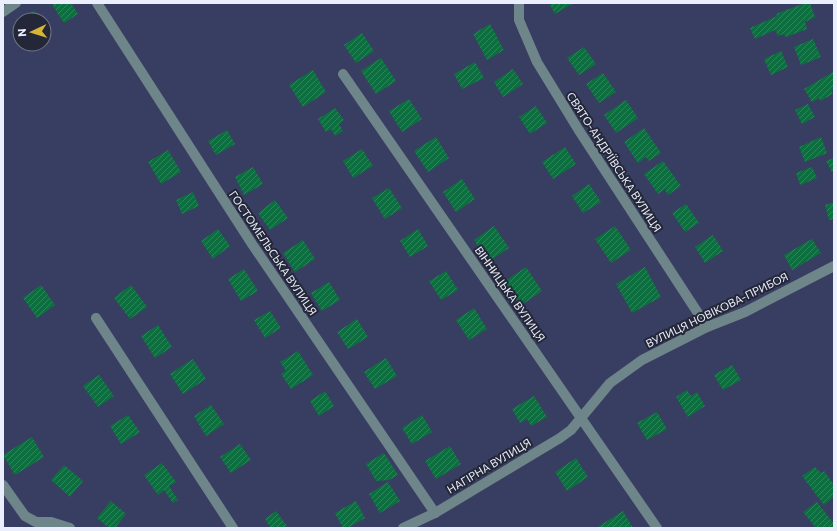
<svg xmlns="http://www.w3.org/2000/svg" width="837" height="531" font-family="Commissioner,sans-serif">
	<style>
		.building { fill: url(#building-hatch) }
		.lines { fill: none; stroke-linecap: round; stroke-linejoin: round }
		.minor { stroke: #6e858a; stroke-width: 10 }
		.labels { text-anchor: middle; stroke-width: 4; stroke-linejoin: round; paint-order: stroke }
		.street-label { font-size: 11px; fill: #ebeefc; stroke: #232737 }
	</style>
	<defs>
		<pattern id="building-hatch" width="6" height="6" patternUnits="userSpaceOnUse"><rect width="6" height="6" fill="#0d6f3f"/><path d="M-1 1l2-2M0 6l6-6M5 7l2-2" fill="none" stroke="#30845c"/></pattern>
	</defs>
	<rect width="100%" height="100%" fill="#383e61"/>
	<g class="building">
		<path d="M51,3H71L78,14L64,23Z"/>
		<path d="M549,3H574L555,14Z"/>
		<path d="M805,3H810L815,17L805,22L807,29L786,37L784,34L778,36L775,30L755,39L750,28L777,16L776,14Z"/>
		<path d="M34,11L39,20H20V28L16,20Z"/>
		<path d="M490,24L504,50L487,60L473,34Z"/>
		<path d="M362,33L374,51L356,63L344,45Z"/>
		<path d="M813,39L821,57L801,65L794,47Z"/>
		<path d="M584,47L596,64L579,75L567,58Z"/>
		<path d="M781,51L788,67L771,75L764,59Z"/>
		<path d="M381,58L396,81L376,94L361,71Z"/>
		<path d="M475,62L484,78L462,89L454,74Z"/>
		<path d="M513,69L523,84L503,97L494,82Z"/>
		<path d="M313,70L326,92L303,107L289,85Z"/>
		<path d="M833,72L834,89L831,91L833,94L820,101L819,98L812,102L804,89Z"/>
		<path d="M603,73L616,92L599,103L586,84Z"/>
		<path d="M409,99L422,119L402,132L389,111Z"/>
		<path d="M626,100L638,118L616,133L604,115Z"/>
		<path d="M808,104L815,117L802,124L795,110Z"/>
		<path d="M536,106L547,123L530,134L519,117Z"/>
		<path d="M335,108L344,120L339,124L343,131L335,136L331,129L326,132L318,119Z"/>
		<path d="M644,128L661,153L649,161L646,157L638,163L624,142Z"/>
		<path d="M227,130L235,144L216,155L208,141Z"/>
		<path d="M436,137L449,158L428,172L414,151Z"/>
		<path d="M821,137L827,153L805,162L799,147Z"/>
		<path d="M565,147L576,164L553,179L542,162Z"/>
		<path d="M362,149L373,166L353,178L343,161Z"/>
		<path d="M168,150L181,172L161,184L148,162Z"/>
		<path d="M834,158V171L832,172L826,161Z"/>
		<path d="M663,161L681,186L668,195L665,189L658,194L644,174Z"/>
		<path d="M253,167L263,184L244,195L235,177Z"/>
		<path d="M812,167L817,178L800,185L796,173Z"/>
		<path d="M462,179L475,199L456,212L443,192Z"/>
		<path d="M589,184L601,202L583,213L572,196Z"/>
		<path d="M389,188L402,208L385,219L372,198Z"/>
		<path d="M193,192L199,206L182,214L176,200Z"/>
		<path d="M275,200L288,218L270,230L258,213Z"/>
		<path d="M834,202V219L829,220L825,205Z"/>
		<path d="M686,204L699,223L685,232L672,213Z"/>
		<path d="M494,226L509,248L488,262L474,240Z"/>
		<path d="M615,226L631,250L611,263L595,239Z"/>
		<path d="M218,229L230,246L213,259L201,241Z"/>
		<path d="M418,229L428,246L410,257L400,241Z"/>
		<path d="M713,235L723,251L705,263L695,247Z"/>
		<path d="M812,239L821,253L792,270L784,255Z"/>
		<path d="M303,240L315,259L295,272L283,253Z"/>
		<path d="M526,267L542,291L520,306L504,282Z"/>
		<path d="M645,267L661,297L632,313L616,284Z"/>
		<path d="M244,269L258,291L241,301L228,279Z"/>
		<path d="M446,271L458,290L441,300L429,281Z"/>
		<path d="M329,282L340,300L322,311L311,293Z"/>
		<path d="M41,285L55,305L37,318L23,298Z"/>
		<path d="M131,285L147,307L130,319L114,298Z"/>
		<path d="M474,308L487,329L469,340L456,320Z"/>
		<path d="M270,311L281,328L265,338L254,320Z"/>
		<path d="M357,319L368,337L348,349L337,332Z"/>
		<path d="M158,325L172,347L155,358L141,336Z"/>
		<path d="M298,351L313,375L291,389L281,374L286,371L280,362Z"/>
		<path d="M386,358L397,376L375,389L364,372Z"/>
		<path d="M193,359L206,379L183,394L170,374Z"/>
		<path d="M732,365L741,380L723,390L714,375Z"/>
		<path d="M99,375L114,396L98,407L83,386Z"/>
		<path d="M687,390L691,396L697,392L705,406L688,417L676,397Z"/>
		<path d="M325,391L334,406L319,416L310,401Z"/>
		<path d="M534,396L547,417L531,426L527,419L520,423L512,409Z"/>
		<path d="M211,405L224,424L206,436L194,416Z"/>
		<path d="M657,412L667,429L647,440L637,423Z"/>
		<path d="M128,415L140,432L121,444L110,426Z"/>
		<path d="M422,415L432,432L412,444L402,428Z"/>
		<path d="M32,437L44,457L15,475L3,455Z"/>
		<path d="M240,444L251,460L231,473L220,457Z"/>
		<path d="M450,446L461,464L436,479L425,461Z"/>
		<path d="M384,453L398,475L389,480L376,481L366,464Z"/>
		<path d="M576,458L588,477L567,491L555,472Z"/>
		<path d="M162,463L176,482L169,486L178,500L173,503L164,490L158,495L144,475Z"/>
		<path d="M64,465L83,481L70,497L51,480Z"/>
		<path d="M815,467L821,473L824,471L834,485V497L824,505L802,476Z"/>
		<path d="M388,482L400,501L380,513L369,494Z"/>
		<path d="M111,501L126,514L115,528H109L97,518Z"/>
		<path d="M356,501L365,518L348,528H343L335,513Z"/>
		<path d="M817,502L834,524V528H816L803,512Z"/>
		<path d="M276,511L287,526L284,528H271L265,519Z"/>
		<path d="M623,511L633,528H599L598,527Z"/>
	</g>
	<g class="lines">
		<g class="minor">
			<path d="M97,3L252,244L435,513"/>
			<path d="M519,3V20L537,62L578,129L707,327"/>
			<path d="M3,12L16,3"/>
			<path d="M343,74L657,528"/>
			<path d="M96,318L233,528"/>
			<path d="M3,485L25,516L36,522H51L70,528"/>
			<path d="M403,528L435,513L560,438L571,430L610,383L642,360L707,327L745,312L834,266"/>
		</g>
	</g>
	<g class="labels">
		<g class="street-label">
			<text transform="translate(614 162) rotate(57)" y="4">СВЯТО-АНДРІЇВСЬКА ВУЛИЦЯ</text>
			<text transform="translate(273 253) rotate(56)" y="4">ГОСТОМЕЛЬСЬКА ВУЛИЦЯ</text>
			<text transform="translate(510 294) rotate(55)" y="4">ВІННИЦЬКА ВУЛИЦЯ</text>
			<text transform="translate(717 310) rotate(-26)" y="4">ВУЛИЦЯ НОВІКОВА-ПРИБОЯ</text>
			<text transform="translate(489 466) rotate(-31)" y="4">НАГІРНА ВУЛИЦЯ</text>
		</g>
	</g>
	<rect width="837" height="531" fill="none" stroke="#ebeefc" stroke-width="8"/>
	<g transform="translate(32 32) rotate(266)"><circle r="19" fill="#232737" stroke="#737786"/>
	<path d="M0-3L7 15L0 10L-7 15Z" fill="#d4b535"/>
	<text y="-6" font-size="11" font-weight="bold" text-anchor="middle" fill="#ebeefc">N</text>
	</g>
</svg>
